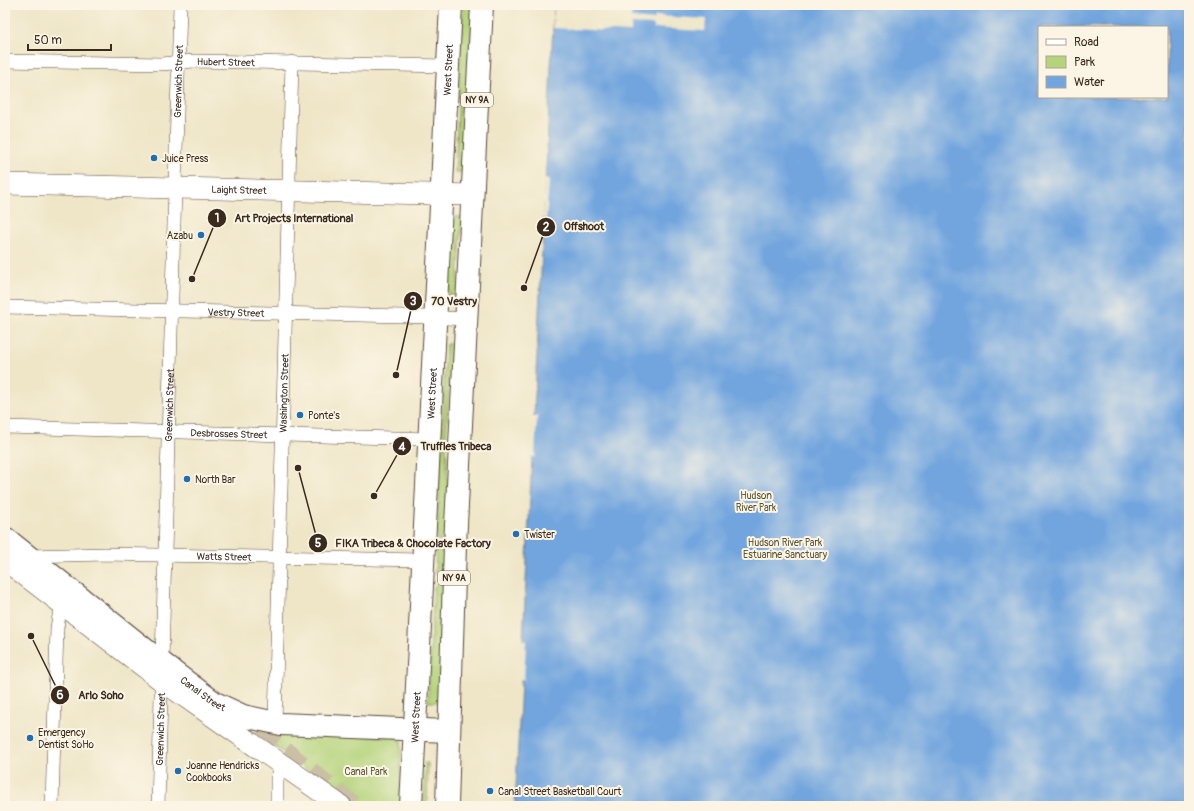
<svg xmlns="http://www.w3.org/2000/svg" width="1194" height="811" font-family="Pangolin,sans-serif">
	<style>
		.green { fill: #b4d37a; stroke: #787e4c }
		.water { fill: #72a5de; stroke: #56687e; fill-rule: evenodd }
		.pier { fill: #efe6c8 }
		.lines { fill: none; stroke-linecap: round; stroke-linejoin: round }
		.highway-tunnel { stroke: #cbc0a6; stroke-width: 22; stroke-dasharray: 22 11; stroke-linecap: butt }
		.street-casing { stroke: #564638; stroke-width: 14 }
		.primary-casing { stroke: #564638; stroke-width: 22 }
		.highway-casing { stroke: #564638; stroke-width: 24 }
		.street { stroke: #fff; stroke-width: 13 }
		.primary { stroke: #fff; stroke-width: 21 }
		.highway { stroke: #fff; stroke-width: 22 }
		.poi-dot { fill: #1f6fb2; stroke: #fcf5e5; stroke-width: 1.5 }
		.labels { text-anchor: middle; stroke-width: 4; stroke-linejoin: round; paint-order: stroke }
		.shield { fill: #fcf5e5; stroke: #75675a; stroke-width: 1 }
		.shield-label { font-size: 9px; font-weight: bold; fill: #3b2a1e }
		.street-label { font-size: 10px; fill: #3b2a1e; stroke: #fcf5e5 }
		.poi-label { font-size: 10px; fill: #3b2a1e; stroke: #fcf5e5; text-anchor: start }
		.park-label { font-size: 10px; fill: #595435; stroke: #fcf5e5 }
		.leader { fill: none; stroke: #3b2a1e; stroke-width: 1.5 }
		.callout-dot { fill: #3b2a1e; stroke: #fcf5e5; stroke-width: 1.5 }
		.mark-label { font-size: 12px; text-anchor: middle; font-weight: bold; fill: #fff }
		.callout-label { font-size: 11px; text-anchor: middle; font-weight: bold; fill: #3b2a1e; stroke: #fcf5e5; stroke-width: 4; stroke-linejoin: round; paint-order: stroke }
	</style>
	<rect width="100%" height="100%" fill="#fcf5e5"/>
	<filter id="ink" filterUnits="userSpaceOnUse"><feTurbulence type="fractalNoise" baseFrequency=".025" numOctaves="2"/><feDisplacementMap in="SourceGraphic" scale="8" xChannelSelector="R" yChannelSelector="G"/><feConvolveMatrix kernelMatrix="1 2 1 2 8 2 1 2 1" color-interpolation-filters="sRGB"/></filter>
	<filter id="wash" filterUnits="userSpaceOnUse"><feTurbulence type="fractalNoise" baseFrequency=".012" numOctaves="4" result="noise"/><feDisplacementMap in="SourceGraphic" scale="16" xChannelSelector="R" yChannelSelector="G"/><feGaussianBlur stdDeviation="0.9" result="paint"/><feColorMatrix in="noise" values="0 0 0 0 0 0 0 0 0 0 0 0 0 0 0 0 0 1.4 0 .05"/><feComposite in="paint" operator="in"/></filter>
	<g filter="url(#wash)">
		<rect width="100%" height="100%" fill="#efe6c8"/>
		<g class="green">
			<path d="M463,5H473L462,172H455Z"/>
			<path d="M454,217H462L457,295H449L451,221Z"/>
			<path d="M449,343L451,346L446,437L448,498L445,541L437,540L446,345Z"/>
			<path d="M436,551L445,552V573H435Z"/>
			<path d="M437,584H444L439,702H428L434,587Z"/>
			<path d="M254,733L393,737L401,740L400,806H355L289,756Z"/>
			<path d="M425,763H428L427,806H423Z"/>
		</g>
		<path class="water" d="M554,5H1189V806H515ZM1039,27H1167V97H1039Z"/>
		<g class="pier">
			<path d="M554,5H632L631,18L655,20V16L706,19L705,31L654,28V25L631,24V32L553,28Z"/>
			<path d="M545,179L549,180L546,219L543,218Z"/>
			<path d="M533,416H537L535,457H531Z"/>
			<path d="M522,640H526L524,679H520Z"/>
		</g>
	</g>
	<g filter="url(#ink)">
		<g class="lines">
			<path class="highway-tunnel" d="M232,711L352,806"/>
			<g class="street-casing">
				<g id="street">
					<path id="s1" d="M5,61L162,64L193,61L447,66"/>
					<path id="s2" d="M5,307L404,316L466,319"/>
					<path id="s3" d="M5,427L430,439"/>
					<path id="s4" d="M28,556L105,554L422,560"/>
					<path id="s5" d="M275,723L292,62"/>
					<path d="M52,806L57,628L59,616L64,606"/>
					<path id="s6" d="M158,806L180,5"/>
					<path d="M277,806V779L283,764"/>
				</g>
			</g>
			<g class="primary-casing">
				<g id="primary">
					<path id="s7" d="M5,184L472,195"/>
					<path d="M5,560L161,680L341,806"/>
				</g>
			</g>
			<g class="highway-casing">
				<g id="highway">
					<path id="s8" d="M5,538L176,674L215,703L243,716L281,724L448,731"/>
					<path id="s9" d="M411,806L451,5"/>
					<path d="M447,806L455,545L482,5"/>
				</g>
			</g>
			<use href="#street" class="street"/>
			<use href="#primary" class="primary"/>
			<use href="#highway" class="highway"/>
		</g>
	</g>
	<g class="poi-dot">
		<circle cx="154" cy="158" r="4"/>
		<circle cx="201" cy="235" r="4"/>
		<circle cx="300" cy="415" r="4"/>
		<circle cx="187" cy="479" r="4"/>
		<circle cx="516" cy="534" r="4"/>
		<circle cx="30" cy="738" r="4"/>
		<circle cx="178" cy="771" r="4"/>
		<circle cx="490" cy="791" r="4"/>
	</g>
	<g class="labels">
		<g class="shield">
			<rect x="461" y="93" width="32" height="14" rx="3"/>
			<rect x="438" y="571" width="32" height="14" rx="3"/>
		</g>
		<g class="shield-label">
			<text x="477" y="103">NY 9A</text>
			<text x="454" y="581">NY 9A</text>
		</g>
		<g class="street-label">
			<text dy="4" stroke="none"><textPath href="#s1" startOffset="221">Hubert Street</textPath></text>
			<text dy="4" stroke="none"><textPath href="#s9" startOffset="737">West Street</textPath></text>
			<text dy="4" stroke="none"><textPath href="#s6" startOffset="725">Greenwich Street</textPath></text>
			<text dy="4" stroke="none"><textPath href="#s7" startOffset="234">Laight Street</textPath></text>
			<text dy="4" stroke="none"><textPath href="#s2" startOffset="231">Vestry Street</textPath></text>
			<text dy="4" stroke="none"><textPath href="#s5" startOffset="330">Washington Street</textPath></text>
			<text dy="4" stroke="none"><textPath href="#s9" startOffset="413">West Street</textPath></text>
			<text dy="4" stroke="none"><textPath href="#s6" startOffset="401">Greenwich Street</textPath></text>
			<text dy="4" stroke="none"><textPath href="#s3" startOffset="224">Desbrosses Street</textPath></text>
			<text dy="4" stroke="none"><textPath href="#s4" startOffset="196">Watts Street</textPath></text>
			<text dy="4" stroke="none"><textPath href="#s8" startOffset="252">Canal Street</textPath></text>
			<text dy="4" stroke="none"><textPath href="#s9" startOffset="89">West Street</textPath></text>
			<text dy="4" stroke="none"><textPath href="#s6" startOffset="77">Greenwich Street</textPath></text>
		</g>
		<g class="poi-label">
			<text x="162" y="162">Juice Press</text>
			<text x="193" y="239" text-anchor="end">Azabu</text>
			<text x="308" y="419">Ponte's</text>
			<text x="195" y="483">North Bar</text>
			<text x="524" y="538">Twister</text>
			<text x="38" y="736">Emergency<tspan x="38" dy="12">Dentist SoHo</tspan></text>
			<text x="186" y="769">Joanne Hendricks<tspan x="186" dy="12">Cookbooks</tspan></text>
			<text x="498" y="795">Canal Street Basketball Court</text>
		</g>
		<g class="park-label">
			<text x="756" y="499">Hudson<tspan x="756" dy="12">River Park</tspan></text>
			<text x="785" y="546">Hudson River Park<tspan x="785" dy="12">Estuarine Sanctuary</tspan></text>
			<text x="366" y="775">Canal Park</text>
		</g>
	</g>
	<path class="leader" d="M192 279L217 218M524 288L546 227M396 375L413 301M374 496L402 446M298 468L318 543M31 636L60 695"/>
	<g class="callout-dot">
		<circle cx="192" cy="279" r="4"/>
		<circle cx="524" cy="288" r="4"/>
		<circle cx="396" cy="375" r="4"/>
		<circle cx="374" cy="496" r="4"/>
		<circle cx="298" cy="468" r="4"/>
		<circle cx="31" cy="636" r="4"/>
		<circle cx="217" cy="218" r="10"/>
		<circle cx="546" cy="227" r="10"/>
		<circle cx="413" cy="301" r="10"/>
		<circle cx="402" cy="446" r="10"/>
		<circle cx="318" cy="543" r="10"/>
		<circle cx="60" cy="695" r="10"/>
	</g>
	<g class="mark-label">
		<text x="217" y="222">1</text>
		<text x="546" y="231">2</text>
		<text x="413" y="305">3</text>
		<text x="402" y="451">4</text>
		<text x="318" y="547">5</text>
		<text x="60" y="699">6</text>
	</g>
	<g class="callout-label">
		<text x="294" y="222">Art Projects International</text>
		<text x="584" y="230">Offshoot</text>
		<text x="454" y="305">70 Vestry</text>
		<text x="456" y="450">Truffles Tribeca</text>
		<text x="413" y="547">FIKA Tribeca &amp; Chocolate Factory</text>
		<text x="101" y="699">Arlo Soho</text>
	</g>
	<rect width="1194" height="811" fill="none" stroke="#fcf5e5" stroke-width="20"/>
	<rect x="1038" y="26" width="130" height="72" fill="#fcf5e5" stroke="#afa495"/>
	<rect x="1046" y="39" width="20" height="6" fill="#ffffff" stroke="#afa495"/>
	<text x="1074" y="46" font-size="12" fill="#3b2a1e">Road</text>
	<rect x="1046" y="56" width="20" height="12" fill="#b4d37a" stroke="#afa495"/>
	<text x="1074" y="66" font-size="12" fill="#3b2a1e">Park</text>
	<rect x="1046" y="76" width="20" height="12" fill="#72a5de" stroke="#afa495"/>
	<text x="1074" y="86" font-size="12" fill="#3b2a1e">Water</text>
	<path d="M28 44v6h83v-6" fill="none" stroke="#3b2a1e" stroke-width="2"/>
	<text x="34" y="44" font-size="12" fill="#3b2a1e" stroke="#fcf5e5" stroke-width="3" paint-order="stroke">50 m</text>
</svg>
